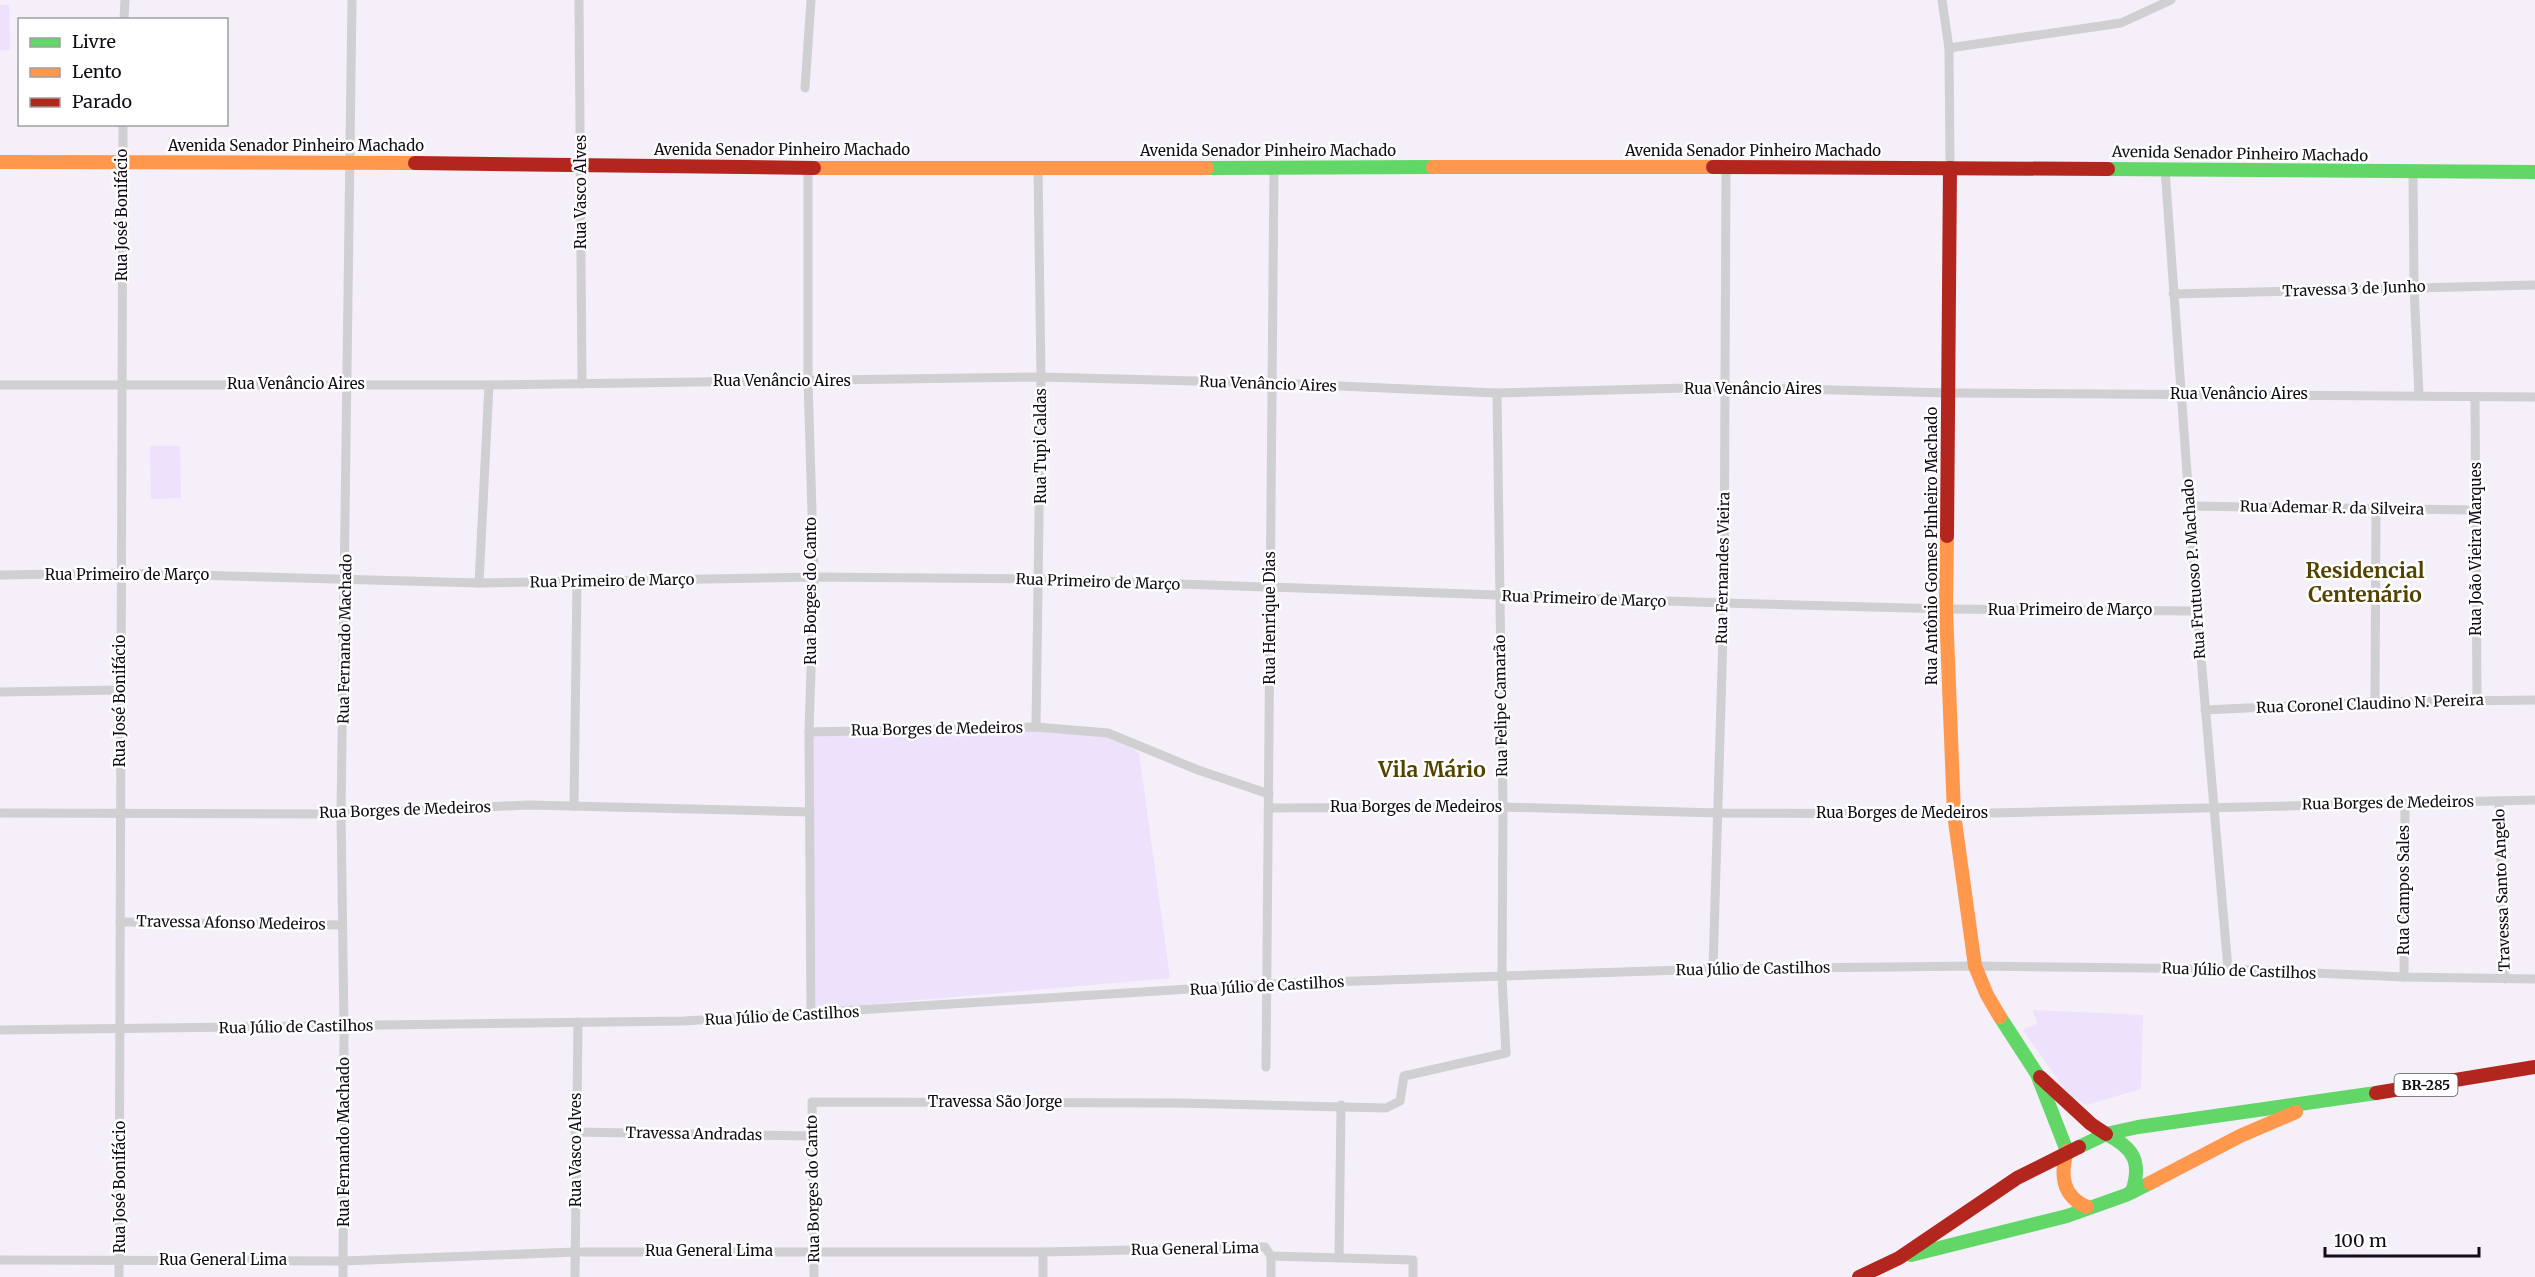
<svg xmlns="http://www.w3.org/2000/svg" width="2535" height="1277" font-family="Merriweather,serif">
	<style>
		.green { fill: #ede1fb }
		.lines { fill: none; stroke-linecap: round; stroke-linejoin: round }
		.street { stroke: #d0cfd2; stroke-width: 9 }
		.fast { stroke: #63d668; stroke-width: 14 }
		.slow { stroke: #ff974d; stroke-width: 14 }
		.jam { stroke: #b3261e; stroke-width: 14 }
		.labels { text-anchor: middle; stroke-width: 5; stroke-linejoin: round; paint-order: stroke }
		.shield { fill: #fff; stroke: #58555c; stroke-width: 1.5 }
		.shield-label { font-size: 14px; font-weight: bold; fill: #110c16 }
		.street-label { font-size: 15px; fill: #110c16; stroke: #fff }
		.district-label { font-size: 21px; font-weight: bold; fill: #544300; stroke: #fff }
	</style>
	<rect width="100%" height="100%" fill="#f4eff9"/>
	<g class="green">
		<path d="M0,5H9L10,50H0Z"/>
		<path d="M180,446L181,498L151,499L150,446Z"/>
		<path d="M1037,728L1109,735L1139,753L1170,978L816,1009L811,734Z"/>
		<path d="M2032,1010L2143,1015L2141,1089L2086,1105L2067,1093L2023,1030L2038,1023Z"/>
	</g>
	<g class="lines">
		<g class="street">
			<path d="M579,0L582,384"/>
			<path d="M1942,0L1949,48L1950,168"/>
			<path d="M124,20L125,0"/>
			<path d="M1949,48L2121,23L2171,0"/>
			<path d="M805,88L811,0"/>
			<path d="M808,168V381L814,577L809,732L811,1014"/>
			<path d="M2165,169L2197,611L2228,969"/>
			<path d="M2413,172L2414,287L2419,395"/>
			<path d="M2173,294L2535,285"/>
			<path d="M0,385H489L1041,377L1272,383L1497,393L1725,387L1949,393L2535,397"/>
			<path d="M2475,397L2477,701"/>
			<path d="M2189,506L2475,510"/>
			<path d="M0,575L121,573L479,583L814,577L1040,579L1724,603L1946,609L2197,611"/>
			<path d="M479,583L489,385"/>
			<path d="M0,692L121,690"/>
			<path d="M2375,702L2376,508"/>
			<path d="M2205,710L2375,702L2535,700"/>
			<path d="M1036,727L1041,377L1038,166"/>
			<path d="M809,732L1036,727L1108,733L1198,770L1269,794"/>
			<path d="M2499,801L2505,979"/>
			<path d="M574,806L577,582"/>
			<path d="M1269,808L1503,807L1718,813L1954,814L2535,800"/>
			<path d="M0,813L341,814L528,805L810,812"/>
			<path d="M120,922L342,925"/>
			<path d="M1713,969L1724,603L1726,167"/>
			<path d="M2404,977L2405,803"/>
			<path d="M0,1030L684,1021L1267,984L1713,969L1975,966L2228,969L2404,977L2535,979"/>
			<path d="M1266,1067L1274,168"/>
			<path d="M575,1132L812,1136"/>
			<path d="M1043,1252V1277"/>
			<path d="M1271,1256L1413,1260V1277"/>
			<path d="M1271,1256V1277"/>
			<path d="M1339,1258L1341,1105"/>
			<path d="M0,1260L343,1261L576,1252H1043L1265,1247L1271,1256"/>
			<path d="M119,1277L123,124"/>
			<path d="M343,1277L344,1027L341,814L352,0"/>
			<path d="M575,1277L578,1022"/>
			<path d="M814,1277L812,1102L1178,1103L1386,1108L1400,1101L1404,1076L1506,1053L1502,978L1503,807L1497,393"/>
		</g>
		<g class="fast">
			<path d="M1207,168L1433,167"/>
			<path d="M2108,169L2535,172"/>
			<path d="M2000,1017L2037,1074L2067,1151"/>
			<path d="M2106,1134C2134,1148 2142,1162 2132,1192"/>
			<path d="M2079,1147L2106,1134L2138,1127L2376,1093"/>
			<path d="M1911,1255L2067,1216L2126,1195L2150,1183"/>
		</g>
		<g class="slow">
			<path d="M0,162L415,163"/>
			<path d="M1433,167H1713"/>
			<path d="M814,168H1207"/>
			<path d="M1947,536L1946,609L1954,814L1975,966L1987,995L2000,1017"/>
			<path d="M2067,1151C2060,1175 2062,1196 2087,1207"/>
			<path d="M2150,1183L2240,1136L2296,1112"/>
		</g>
		<g class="jam">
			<path d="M415,163L814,168"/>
			<path d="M1713,167L2108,169"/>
			<path d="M1947,536L1950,168"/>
			<path d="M2040,1077L2091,1124L2106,1134"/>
			<path d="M2376,1093L2535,1067"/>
			<path d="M1859,1277L1899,1258L2017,1178L2079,1147"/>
		</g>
	</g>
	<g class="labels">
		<rect class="shield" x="2394.5" y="1074" width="63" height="22" rx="4.5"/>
		<g class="shield-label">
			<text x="2426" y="1090">BR-285</text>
		</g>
		<g class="street-label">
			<text x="296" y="151">Avenida Senador Pinheiro Machado</text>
			<text x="782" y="155">Avenida Senador Pinheiro Machado</text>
			<text x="1268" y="156">Avenida Senador Pinheiro Machado</text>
			<text x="1753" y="156">Avenida Senador Pinheiro Machado</text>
			<text transform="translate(2240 154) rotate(1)" y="5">Avenida Senador Pinheiro Machado</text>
			<text transform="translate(581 192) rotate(-90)" y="5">Rua Vasco Alves</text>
			<text transform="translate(122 215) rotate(-90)" y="5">Rua José Bonifácio</text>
			<text transform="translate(2354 289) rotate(-2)" y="5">Travessa 3 de Junho</text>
			<text x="782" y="386">Rua Venâncio Aires</text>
			<text x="296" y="389">Rua Venâncio Aires</text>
			<text transform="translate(1268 384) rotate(2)" y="5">Rua Venâncio Aires</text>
			<text x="1753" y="394">Rua Venâncio Aires</text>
			<text x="2239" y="399">Rua Venâncio Aires</text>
			<text transform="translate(1041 446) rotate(-90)" y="5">Rua Tupi Caldas</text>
			<text transform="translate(2332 508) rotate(1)" y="5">Rua Ademar R. da Silveira</text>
			<text transform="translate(1932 546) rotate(-90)" y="5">Rua Antônio Gomes Pinheiro Machado</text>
			<text transform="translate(2476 549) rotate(-90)" y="5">Rua João Vieira Marques</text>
			<text transform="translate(1723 568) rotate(-89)" y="5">Rua Fernandes Vieira</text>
			<text transform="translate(2194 569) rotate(-94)" y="5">Rua Frutuoso P. Machado</text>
			<text x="127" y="580">Rua Primeiro de Março</text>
			<text transform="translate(612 581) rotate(-1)" y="5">Rua Primeiro de Março</text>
			<text transform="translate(1098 582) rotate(2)" y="5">Rua Primeiro de Março</text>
			<text transform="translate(811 591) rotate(-90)" y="5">Rua Borges do Canto</text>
			<text transform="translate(1584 599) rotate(2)" y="5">Rua Primeiro de Março</text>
			<text x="2070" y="615">Rua Primeiro de Março</text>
			<text transform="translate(1270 618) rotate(-90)" y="5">Rua Henrique Dias</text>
			<text transform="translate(345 639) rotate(-89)" y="5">Rua Fernando Machado</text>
			<text transform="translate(120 701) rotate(-90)" y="5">Rua José Bonifácio</text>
			<text transform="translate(2370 704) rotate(-2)" y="5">Rua Coronel Claudino N. Pereira</text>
			<text transform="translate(1501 706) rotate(-91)" y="5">Rua Felipe Camarão</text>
			<text transform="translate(937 729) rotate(-1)" y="5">Rua Borges de Medeiros</text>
			<text transform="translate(2388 803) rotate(-1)" y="5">Rua Borges de Medeiros</text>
			<text x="1416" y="812">Rua Borges de Medeiros</text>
			<text transform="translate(405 810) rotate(-2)" y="5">Rua Borges de Medeiros</text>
			<text x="1902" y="818">Rua Borges de Medeiros</text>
			<text transform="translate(2404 890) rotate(-90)" y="5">Rua Campos Sales</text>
			<text transform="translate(2502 890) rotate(-92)" y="5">Travessa Santo Angelo</text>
			<text transform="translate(231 923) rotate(1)" y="5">Travessa Afonso Medeiros</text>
			<text transform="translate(1753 969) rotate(-1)" y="5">Rua Júlio de Castilhos</text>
			<text transform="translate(2239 971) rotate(2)" y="5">Rua Júlio de Castilhos</text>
			<text transform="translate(1267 986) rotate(-3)" y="5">Rua Júlio de Castilhos</text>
			<text transform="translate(782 1016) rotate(-3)" y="5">Rua Júlio de Castilhos</text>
			<text transform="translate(296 1027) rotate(-1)" y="5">Rua Júlio de Castilhos</text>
			<text x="995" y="1107">Travessa São Jorge</text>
			<text transform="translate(694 1134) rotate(1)" y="5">Travessa Andradas</text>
			<text transform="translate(344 1142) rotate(-90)" y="5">Rua Fernando Machado</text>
			<text transform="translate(576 1150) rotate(-90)" y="5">Rua Vasco Alves</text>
			<text transform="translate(120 1187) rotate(-90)" y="5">Rua José Bonifácio</text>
			<text transform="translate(813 1189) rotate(-91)" y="5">Rua Borges do Canto</text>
			<text transform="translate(1195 1249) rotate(-1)" y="5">Rua General Lima</text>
			<text x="709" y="1256">Rua General Lima</text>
			<text x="223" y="1265">Rua General Lima</text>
		</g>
		<g class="district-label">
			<text x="2365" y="578">Residencial<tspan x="2365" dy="24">Centenário</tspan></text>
			<text x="1432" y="777">Vila Mário</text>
		</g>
	</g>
	<rect x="18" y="18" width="210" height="108" fill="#ffffff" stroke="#a09ea2" stroke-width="1.5"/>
	<rect x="30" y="38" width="30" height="9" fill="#63d668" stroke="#a09ea2" stroke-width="1.5"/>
	<text x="72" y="48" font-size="18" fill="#110c16">Livre</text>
	<rect x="30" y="68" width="30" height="9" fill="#ff974d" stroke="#a09ea2" stroke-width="1.5"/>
	<text x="72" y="78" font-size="18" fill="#110c16">Lento</text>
	<rect x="30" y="98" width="30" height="9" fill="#b3261e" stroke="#a09ea2" stroke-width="1.5"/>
	<text x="72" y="108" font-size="18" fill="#110c16">Parado</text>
	<path d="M2325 1247v9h154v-9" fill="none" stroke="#110c16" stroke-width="3"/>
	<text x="2334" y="1247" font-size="18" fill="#110c16" stroke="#ffffff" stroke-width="4.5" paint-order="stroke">100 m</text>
</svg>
